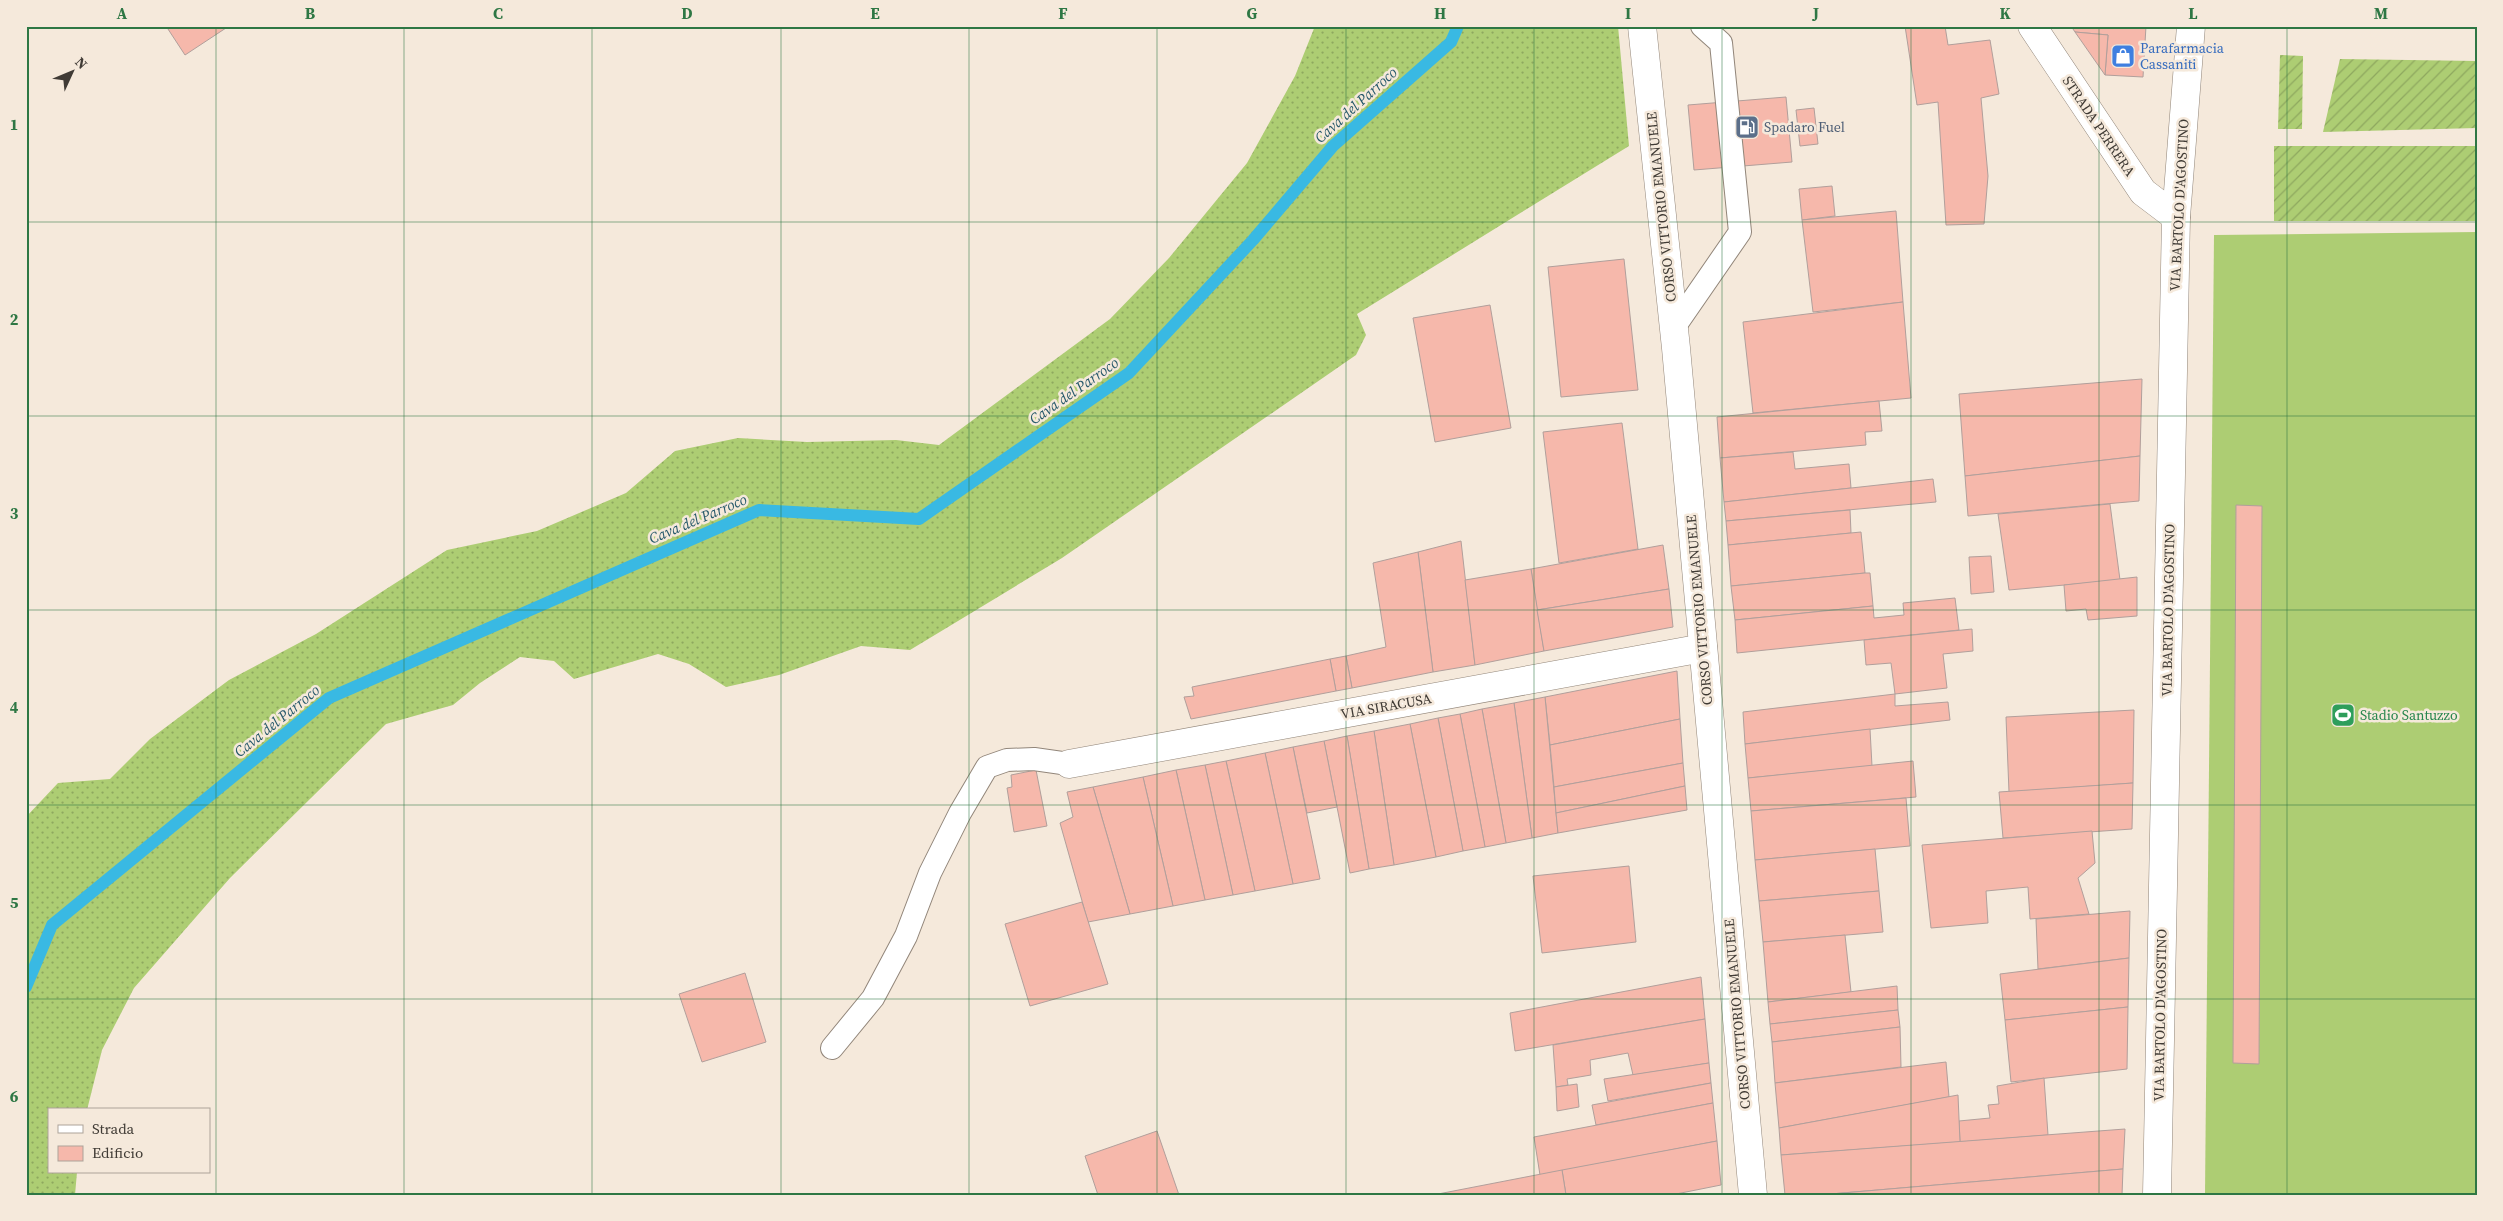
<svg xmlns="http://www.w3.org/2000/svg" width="2503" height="1221" font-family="'Source Serif 4',serif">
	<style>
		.grass { fill: url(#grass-dots) }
		.garden { fill: url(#garden-furrows) }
		.pitch { fill: #adcd73 }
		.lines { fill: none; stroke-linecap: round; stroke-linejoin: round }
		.stream { stroke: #39b9e3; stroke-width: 12 }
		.building { fill: #f6b8ab; stroke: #b19f9b }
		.service-casing { stroke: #92867a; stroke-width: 24 }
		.minor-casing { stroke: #92867a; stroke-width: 29 }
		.secondary-casing { stroke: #92867a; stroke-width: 29 }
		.service { stroke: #fff; stroke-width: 22 }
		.minor { stroke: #fff; stroke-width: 28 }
		.secondary { stroke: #fff; stroke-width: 28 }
		.grid { fill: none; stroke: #2e7744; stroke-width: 1; stroke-opacity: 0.55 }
		.labels { text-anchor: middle; stroke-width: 5; stroke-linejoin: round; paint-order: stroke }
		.shop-label { font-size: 14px; fill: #366cbe; stroke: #f5e9db; text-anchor: start }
		.street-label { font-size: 14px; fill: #403b35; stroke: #f5e9db }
		.service-label { font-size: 14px; fill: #4e5e75; stroke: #f5e9db; text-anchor: start }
		.leisure-label { font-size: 14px; fill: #27864d; stroke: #f5e9db; text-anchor: start }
		.water-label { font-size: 15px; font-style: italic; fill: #27596b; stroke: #f5e9db }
		.neatline { fill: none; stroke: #2e7744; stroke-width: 2 }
		.grid-label { font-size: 16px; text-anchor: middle; font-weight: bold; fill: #2e7744 }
	</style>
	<defs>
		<pattern id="grass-dots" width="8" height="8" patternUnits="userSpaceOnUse" patternTransform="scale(1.25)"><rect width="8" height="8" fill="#adcd73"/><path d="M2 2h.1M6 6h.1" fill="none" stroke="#8ea85f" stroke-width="1.8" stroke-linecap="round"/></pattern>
		<pattern id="garden-furrows" width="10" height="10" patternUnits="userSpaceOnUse" patternTransform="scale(1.25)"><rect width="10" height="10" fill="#adcd73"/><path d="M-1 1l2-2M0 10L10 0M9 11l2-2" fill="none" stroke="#8ea85f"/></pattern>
	</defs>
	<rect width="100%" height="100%" fill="#f5e9db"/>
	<path class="grass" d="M1315,26H1394L1400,29L1403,26H1618L1629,146L1357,314L1366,335L1356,355L1062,558L910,650L861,646L779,675L726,687L689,664L658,654L574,679L554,661L520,657L480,683L453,705L386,724L230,878L134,988L102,1050L87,1110H49V1172H77L75,1195H26V817L58,783L110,779L150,739L229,680L316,634L447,550L537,531L626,493L675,451L738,438L807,442L896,440L939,445L1110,319L1169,258L1247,163L1295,76Z"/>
	<g class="garden">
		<path d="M2280,55L2303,56L2302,129H2278Z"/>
		<path d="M2340,59L2477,61V128L2323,132Z"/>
		<rect x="2274" y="146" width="203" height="75"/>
	</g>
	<path class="pitch" d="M2477,232V1195H2205L2214,235Z"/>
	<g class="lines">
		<path class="stream" d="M26,987L52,925L329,698L759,510L919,519L1129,373L1253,240L1333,146L1451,42L1458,26"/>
	</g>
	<g class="building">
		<path d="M166,26H229L185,55Z"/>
		<path d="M1905,26H1945L1948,45L1990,40L1999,94L1981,98L1988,176L1984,224L1946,225L1938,102L1917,105Z"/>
		<path d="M2071,26H2146L2143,77L2105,75L2108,35L2075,32Z"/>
		<path d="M2075,32L2108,35L2105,75Z"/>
		<path d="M1786,97L1792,162L1694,170L1688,105Z"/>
		<path d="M1814,108L1818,144L1800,146L1796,110Z"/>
		<path d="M1832,186L1835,216L1802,220L1799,189Z"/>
		<path d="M1896,211L1903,302L1813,312L1802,220Z"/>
		<path d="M1624,259L1638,390L1561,397L1548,267Z"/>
		<path d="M1903,302L1911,398L1753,413L1743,322Z"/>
		<path d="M1490,305L1511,428L1435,442L1413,318Z"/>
		<path d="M2142,379L2140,456L1965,476L1959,394Z"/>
		<path d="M1879,401L1882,431L1865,432L1866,445L1720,458L1717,417Z"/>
		<path d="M1622,423L1638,549L1559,563L1543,432Z"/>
		<path d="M1793,452L1795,469L1849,464L1851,488L1724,502L1720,458Z"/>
		<path d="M2140,456L2139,501L1968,516L1965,476Z"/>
		<path d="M1933,479L1936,502L1726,521L1724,502Z"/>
		<path d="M2110,504L2120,580L2009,590L1998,514Z"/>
		<path d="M2236,505L2262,506L2259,1064L2233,1063Z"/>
		<path d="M1850,510L1851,533L1728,545L1726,521Z"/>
		<path d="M1861,532L1865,573L1731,586L1728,545Z"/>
		<path d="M1461,541L1475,665L1433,672L1418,552Z"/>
		<path d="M1663,545L1669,589L1537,610L1531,569Z"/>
		<path d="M1418,552L1433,672L1352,688L1346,656L1386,647L1373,563Z"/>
		<path d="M1991,556L1994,592L1971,594L1969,557Z"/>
		<path d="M1531,569L1544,651L1475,665L1465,580Z"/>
		<path d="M1865,573H1870L1873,606L1735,620L1731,586Z"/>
		<path d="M2137,577V616L2088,620L2086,609L2066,611L2064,585Z"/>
		<path d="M1669,589L1673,627L1544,651L1537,610Z"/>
		<path d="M1955,598L1959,630L1737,653L1735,620L1873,606L1874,618L1904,615L1903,603Z"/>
		<path d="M1972,629L1973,651L1943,654L1947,688L1895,694L1891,663L1866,665L1864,640Z"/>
		<path d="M1346,656L1352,688L1336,691L1330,659Z"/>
		<path d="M1330,659L1336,691L1191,719L1184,697L1194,696L1192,687Z"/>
		<path d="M1677,671L1680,719L1550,745L1545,697Z"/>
		<path d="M1895,694V706L1948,702L1950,720L1745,744L1743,712Z"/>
		<path d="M1545,697L1558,833L1532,838L1514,703Z"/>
		<path d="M1514,703L1532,838L1506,843L1482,709Z"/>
		<path d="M1482,709L1506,843L1485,847L1460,714Z"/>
		<path d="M2134,710L2133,783L2009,792L2006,717Z"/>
		<path d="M1460,714L1485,847L1463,851L1438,718Z"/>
		<path d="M1438,718L1463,851L1436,857L1410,724Z"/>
		<path d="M1680,719L1683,763L1554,787L1550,745Z"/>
		<path d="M1410,724L1436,857L1394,865L1374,731Z"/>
		<path d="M1870,729L1872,766L1748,778L1745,744Z"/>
		<path d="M1374,731L1394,865L1369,869L1347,736Z"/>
		<path d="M1347,736L1369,869L1350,873L1324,741Z"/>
		<path d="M1324,741L1337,807L1307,813L1293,747Z"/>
		<path d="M1293,747L1320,879L1293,884L1265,753Z"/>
		<path d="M1265,753L1293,884L1255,891L1226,761Z"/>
		<path d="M1226,761L1255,891L1233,895L1205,765Z"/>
		<path d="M1913,761L1916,797L1751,811L1748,778Z"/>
		<path d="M1683,763L1685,786L1556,813L1554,787Z"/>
		<path d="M1205,765L1233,895L1205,900L1176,770Z"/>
		<path d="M1036,770L1047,826L1014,832L1007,788L1012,787L1011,775Z"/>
		<path d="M1176,770L1205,900L1173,906L1143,777Z"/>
		<path d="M1143,777L1173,906L1130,914L1093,787Z"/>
		<path d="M2133,783L2132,829L2003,838L1999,792Z"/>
		<path d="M1685,786L1687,810L1558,833L1556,813Z"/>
		<path d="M1093,787L1130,914L1088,922L1060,823L1073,817L1067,792Z"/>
		<path d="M1906,798L1910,846L1755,860L1751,811Z"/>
		<path d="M2092,831L2095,863L2078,878L2089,914L2030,919L2028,887L1986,891L1988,923L1931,928L1922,845Z"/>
		<path d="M1875,849L1879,891L1759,901L1755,860Z"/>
		<path d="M1629,866L1636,942L1542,953L1533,876Z"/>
		<path d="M1879,891L1883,932L1763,942L1759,901Z"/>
		<path d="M1082,902L1108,984L1030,1006L1005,924Z"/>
		<path d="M2130,911L2129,958L2038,969L2036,919Z"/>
		<path d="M1845,935L1851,992L1768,1002L1763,942Z"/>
		<path d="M2129,958L2128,1007L2005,1020L2000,974Z"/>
		<path d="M745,973L766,1042L702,1062L679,994Z"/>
		<path d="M1701,977L1705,1019L1515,1051L1510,1013Z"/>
		<path d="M1897,986L1898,1010L1770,1024L1768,1002Z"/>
		<path d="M2128,1007L2127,1069L2011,1082L2005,1020Z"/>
		<path d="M1898,1010L1900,1027L1772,1042L1770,1024Z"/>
		<path d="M1705,1019L1709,1063L1633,1075L1628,1053L1590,1060L1591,1075L1567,1079L1568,1085L1556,1087L1553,1045Z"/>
		<path d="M1900,1027L1901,1067L1775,1083L1772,1042Z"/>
		<path d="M1946,1062L1949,1097L1779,1128L1775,1083Z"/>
		<path d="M1709,1063L1711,1083L1608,1101L1604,1079Z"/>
		<path d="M2044,1078L2048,1135L1960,1142L1959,1121L1990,1118L1988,1105L1999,1104L1997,1086Z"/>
		<path d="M1711,1083L1713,1103L1596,1125L1592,1105Z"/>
		<path d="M1577,1084L1579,1107L1557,1111L1556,1087Z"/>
		<path d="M1958,1095L1960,1142L1781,1155L1779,1128Z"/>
		<path d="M1713,1103L1717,1141L1540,1175L1534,1137Z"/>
		<path d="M2125,1129L2123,1169L1819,1195H1785L1781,1155Z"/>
		<path d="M1157,1131L1179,1195H1098L1085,1156Z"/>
		<path d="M1717,1141L1721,1185L1671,1195H1566L1562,1170Z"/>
		<path d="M2123,1169L2122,1195H1819Z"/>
		<path d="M1562,1170L1566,1195H1438V1194Z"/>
	</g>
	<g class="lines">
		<g class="service-casing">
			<g id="service">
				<path d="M1673,329L1740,232L1721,43L1702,26"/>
				<path d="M832,1048L873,998L906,936L930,873L960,813L987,767L1007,760L1034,759L1069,764"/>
			</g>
		</g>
		<g class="minor-casing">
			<g id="minor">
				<path d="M2176,217L2191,26"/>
				<path d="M1069,764L1703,648"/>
			</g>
		</g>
		<g class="secondary-casing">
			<g id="secondary">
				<path d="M1642,26L1676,348L1753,1195"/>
				<path d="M2032,26L2143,192L2176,217L2157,1195"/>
			</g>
		</g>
		<use href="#service" class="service"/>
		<use href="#minor" class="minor"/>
		<use href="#secondary" class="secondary"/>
	</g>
	<path class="grid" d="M216,26V1195M404,26V1195M592,26V1195M781,26V1195M969,26V1195M1157,26V1195M1346,26V1195M1534,26V1195M1722,26V1195M1911,26V1195M2099,26V1195M2287,26V1195M26,222H2477M26,416H2477M26,610H2477M26,805H2477M26,999H2477"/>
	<defs>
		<g id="shop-square" transform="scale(1.25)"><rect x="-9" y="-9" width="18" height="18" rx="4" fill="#3f7fe0" stroke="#f5e9db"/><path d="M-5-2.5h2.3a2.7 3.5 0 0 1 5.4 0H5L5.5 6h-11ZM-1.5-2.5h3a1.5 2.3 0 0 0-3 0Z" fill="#fff"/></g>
		<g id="fuel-square" transform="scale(1.25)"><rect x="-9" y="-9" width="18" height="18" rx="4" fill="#5c6f8a" stroke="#f5e9db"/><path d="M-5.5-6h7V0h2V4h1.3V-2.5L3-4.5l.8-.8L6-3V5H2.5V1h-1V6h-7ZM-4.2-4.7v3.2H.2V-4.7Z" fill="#fff"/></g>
		<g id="stadium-square" transform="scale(1.25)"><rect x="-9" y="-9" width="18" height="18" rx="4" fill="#2e9e5b" stroke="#f5e9db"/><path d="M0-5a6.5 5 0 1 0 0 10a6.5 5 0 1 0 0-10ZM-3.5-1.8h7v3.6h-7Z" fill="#fff"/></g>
	</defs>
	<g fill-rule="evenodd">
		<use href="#shop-square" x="2123" y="56"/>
		<use href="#fuel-square" x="1747" y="127"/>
		<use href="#stadium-square" x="2343" y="715"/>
	</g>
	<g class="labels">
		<g class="shop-label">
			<text x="2140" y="53">Parafarmacia<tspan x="2140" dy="16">Cassaniti</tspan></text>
		</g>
		<g class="street-label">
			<text transform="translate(2099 126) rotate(56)" y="5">STRADA PERRERA</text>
			<text transform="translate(2179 205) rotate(-87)" y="5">VIA BARTOLO D'AGOSTINO</text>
			<text transform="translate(1661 207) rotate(-96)" y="5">CORSO VITTORIO EMANUELE</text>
			<text transform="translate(1699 610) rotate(-95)" y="5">CORSO VITTORIO EMANUELE</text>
			<text transform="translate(2168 610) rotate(-89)" y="5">VIA BARTOLO D'AGOSTINO</text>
			<text transform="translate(1386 706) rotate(-10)" y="5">VIA SIRACUSA</text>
			<text transform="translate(1737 1014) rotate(-95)" y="5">CORSO VITTORIO EMANUELE</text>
			<text transform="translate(2160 1015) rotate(-89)" y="5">VIA BARTOLO D'AGOSTINO</text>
		</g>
		<g class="service-label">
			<text x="1764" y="132">Spadaro Fuel</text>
		</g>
		<g class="leisure-label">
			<text x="2360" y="720">Stadio Santuzzo</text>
		</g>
		<g class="water-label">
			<text transform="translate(1356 105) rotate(-42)" y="5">Cava del Parroco</text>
			<text transform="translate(1074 391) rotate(-35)" y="5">Cava del Parroco</text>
			<text transform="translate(698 519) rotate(-23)" y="5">Cava del Parroco</text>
			<text transform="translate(277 721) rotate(-39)" y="5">Cava del Parroco</text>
		</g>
	</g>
	<rect width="2503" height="1221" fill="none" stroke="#f5e9db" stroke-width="55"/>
	<rect x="48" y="1108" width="162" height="65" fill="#f5e9db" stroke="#ada399"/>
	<rect x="58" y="1125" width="25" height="8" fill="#ffffff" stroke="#ada399"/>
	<text x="92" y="1134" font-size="15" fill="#403b35">Strada</text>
	<rect x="58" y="1146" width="25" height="15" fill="#f6b8ab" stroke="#ada399"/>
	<text x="92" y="1158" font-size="15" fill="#403b35">Edificio</text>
	<g transform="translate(72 72) rotate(46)" stroke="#f5e9db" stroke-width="4" paint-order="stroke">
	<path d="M0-4L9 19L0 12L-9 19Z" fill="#403b35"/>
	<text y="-8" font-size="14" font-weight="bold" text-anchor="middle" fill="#403b35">N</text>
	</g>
	<rect x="28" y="28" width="2448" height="1166" class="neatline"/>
	<g class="grid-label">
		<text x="122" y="19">A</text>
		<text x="310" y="19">B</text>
		<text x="498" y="19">C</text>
		<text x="687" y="19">D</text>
		<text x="875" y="19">E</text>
		<text x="1063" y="19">F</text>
		<text x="1252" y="19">G</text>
		<text x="1440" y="19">H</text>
		<text x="1628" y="19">I</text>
		<text x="1816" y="19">J</text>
		<text x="2005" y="19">K</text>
		<text x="2193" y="19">L</text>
		<text x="2381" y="19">M</text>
		<text x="14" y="130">1</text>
		<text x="14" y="325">2</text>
		<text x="14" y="519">3</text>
		<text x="14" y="713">4</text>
		<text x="14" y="908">5</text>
		<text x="14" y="1102">6</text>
	</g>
</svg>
